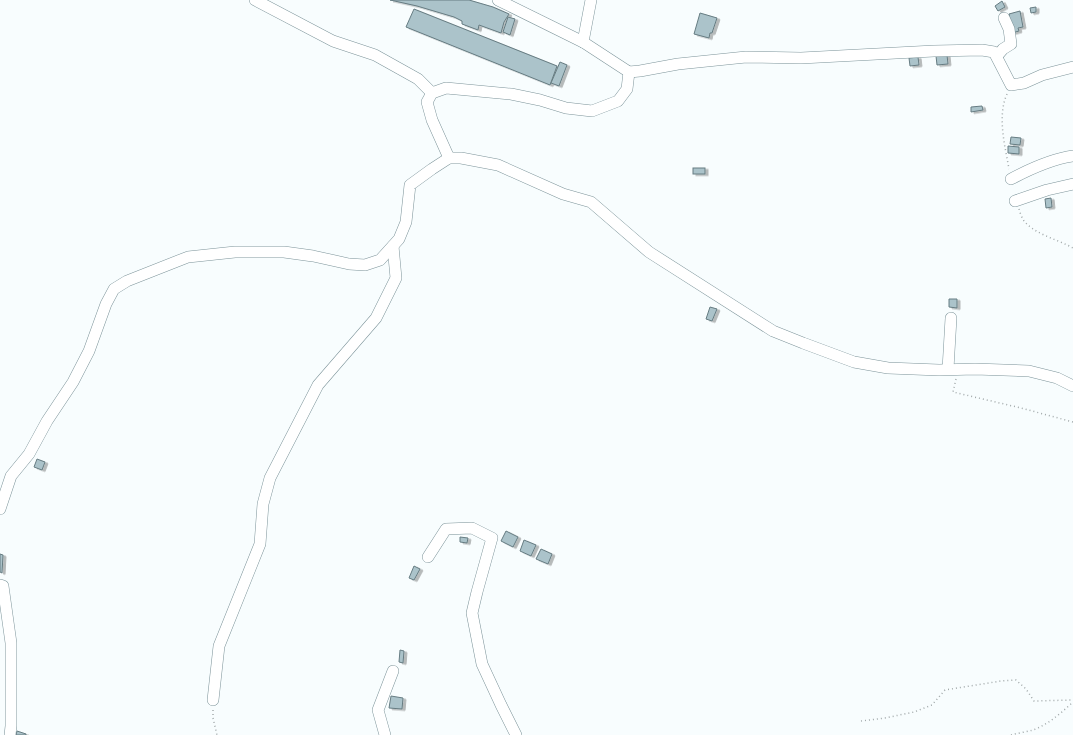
<svg xmlns="http://www.w3.org/2000/svg" width="1073" height="735" font-family="'Archivo Narrow',sans-serif">
	<style>
		.building { fill: #abc3ca; stroke: #667c82; filter: url(#shadow) }
		.lines { fill: none; stroke-linecap: round; stroke-linejoin: round }
		.minor-casing { stroke: #7d949a; stroke-width: 12 }
		.path { stroke: #a2a9aa; stroke-width: 1.5; stroke-dasharray: 1 3; stroke-linecap: butt }
		.minor { stroke: #fff; stroke-width: 11 }
	</style>
	<defs>
		<filter id="shadow"><feDropShadow dx="3" dy="1.5" stdDeviation="0" flood-color="#0004"/></filter>
	</defs>
	<rect width="100%" height="100%" fill="#f8fdfe"/>
	<g class="building">
		<path d="M390,0H469L493,7L509,14L504,22L501,33L479,25L478,30L462,24V21L454,17L417,6Z"/>
		<path d="M1002,1L1005,7L998,11L995,6Z"/>
		<path d="M1036,7V12L1031,13L1030,8Z"/>
		<path d="M414,9L557,66L550,85L406,27Z"/>
		<path d="M1020,11L1023,27L1018,28L1019,31L1012,33L1009,14Z"/>
		<path d="M700,13L717,18L712,33H710L709,38L694,34Z"/>
		<path d="M508,17L515,19L510,35L503,32Z"/>
		<path d="M947,55L948,64L937,65L936,56Z"/>
		<path d="M918,57L919,65L910,66L909,58Z"/>
		<path d="M560,62L567,65L559,86L551,83Z"/>
		<path d="M982,106L983,110L971,112V107Z"/>
		<path d="M1011,137L1021,138L1020,145L1010,144Z"/>
		<path d="M1008,146L1019,147V154L1008,153Z"/>
		<rect x="693" y="168" width="12" height="6"/>
		<path d="M1051,198L1052,207L1046,208L1045,199Z"/>
		<path d="M949,299H957V308L949,307Z"/>
		<path d="M710,307L717,309L712,321L706,319Z"/>
		<path d="M37,459L45,462L42,470L34,467Z"/>
		<path d="M506,531L518,537L513,547L501,541Z"/>
		<path d="M460,537L468,538L467,543L460,542Z"/>
		<path d="M524,540L536,545L531,556L520,551Z"/>
		<path d="M541,549L552,554L548,564L536,559Z"/>
		<path d="M0,554L3,555L2,573L0,572Z"/>
		<path d="M414,566L420,569L414,580L409,578Z"/>
		<path d="M400,650L404,651L403,663L399,662Z"/>
		<path d="M391,696L403,698L402,709L389,708Z"/>
		<path d="M17,731L26,734V735H16Z"/>
	</g>
	<g class="lines">
		<g class="minor-casing">
			<g id="minor">
				<path d="M255,0L333,41L375,55L418,79L432,93"/>
				<path d="M498,0L583,42"/>
				<path d="M591,0L583,42L629,72L640,71L678,64L746,57L801,58L934,51L982,50L994,52L1011,85L1024,83L1042,75L1073,67"/>
				<path d="M997,56L1003,49L1011,44L1009,29L1004,18"/>
				<path d="M449,158L432,120L427,102L432,93L446,88L511,94L540,100L566,108L592,111L618,101L627,89L629,72"/>
				<path d="M1011,179C1030,169 1051,159 1073,156"/>
				<path d="M1015,201L1047,190L1073,184"/>
				<path d="M948,369L951,318"/>
				<path d="M0,509L11,476L29,454L47,421L73,382L89,351L106,304L114,289L127,281L188,257L235,252H284L313,256L349,264L365,265L380,260L399,239L406,222L410,185L432,169L449,158H461L498,165L563,194L591,202L649,252L773,331L803,343L854,362L888,368L939,370L975,369L1029,371L1057,378L1073,386"/>
				<path d="M428,557L446,529L472,528L492,538L477,592L472,613L482,664L501,705L516,735"/>
				<path d="M0,585L3,586L11,643V726L10,735"/>
				<path d="M213,700L219,646L260,544L263,504L270,478L318,385L376,318L396,278L393,246"/>
				<path d="M385,735L378,710L393,671"/>
			</g>
		</g>
		<g class="path">
			<path d="M1007,94C997,116 1005,146 1009,169"/>
			<path d="M1019,209C1020,213 1022,218 1024,221C1036,235 1057,239 1073,248"/>
			<path d="M956,379L953,392L1021,408L1073,422"/>
			<path d="M213,710V718L217,735"/>
			<path d="M861,721L885,718L914,712L932,705L945,690L1001,681L1016,680L1026,689L1034,701L1073,700"/>
			<path d="M1011,735C1018,733 1026,732 1033,730C1049,724 1061,713 1073,702"/>
		</g>
		<use href="#minor" class="minor"/>
	</g>
</svg>
